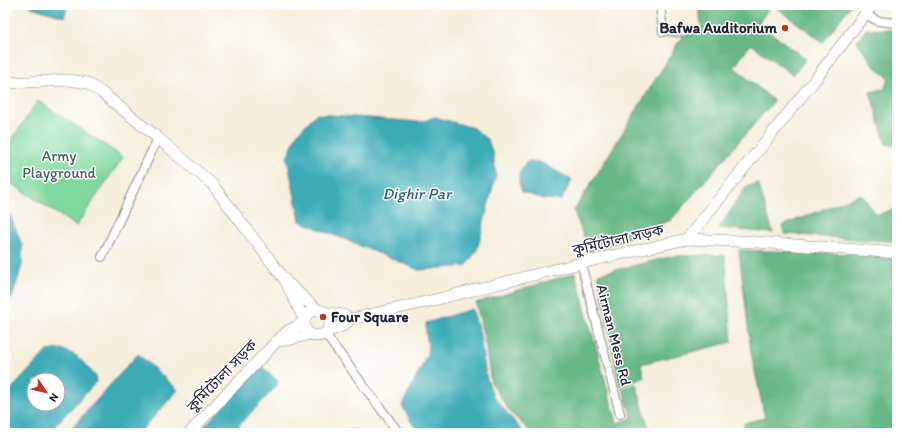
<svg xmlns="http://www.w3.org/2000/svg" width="902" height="438" font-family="Itim,'Noto Sans Bengali',sans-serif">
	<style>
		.green { fill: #7fd89e; stroke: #507d6c }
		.forest { fill: #67b885; stroke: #446d60 }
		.water { fill: #3babb6; stroke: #2e6678; fill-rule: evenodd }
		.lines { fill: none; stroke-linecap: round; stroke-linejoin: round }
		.street-casing { stroke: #8c888b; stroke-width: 10 }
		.secondary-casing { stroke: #8c888b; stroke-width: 12 }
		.street { stroke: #fff; stroke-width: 8 }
		.secondary { stroke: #fff; stroke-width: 11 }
		.poi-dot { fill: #c8321e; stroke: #fff; stroke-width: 1.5 }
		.labels { text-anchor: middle; stroke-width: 3; stroke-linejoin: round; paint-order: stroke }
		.poi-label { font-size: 15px; font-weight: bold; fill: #22223b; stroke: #fff; text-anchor: end }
		.park-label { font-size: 15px; fill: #43625e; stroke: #fff }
		.street-label { font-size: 15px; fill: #22223b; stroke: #fff }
		.water-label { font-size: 16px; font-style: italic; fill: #2d6072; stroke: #fff }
	</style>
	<rect width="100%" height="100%" fill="#fff"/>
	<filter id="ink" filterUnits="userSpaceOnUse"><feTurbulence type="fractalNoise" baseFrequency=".025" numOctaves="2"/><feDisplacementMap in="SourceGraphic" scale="8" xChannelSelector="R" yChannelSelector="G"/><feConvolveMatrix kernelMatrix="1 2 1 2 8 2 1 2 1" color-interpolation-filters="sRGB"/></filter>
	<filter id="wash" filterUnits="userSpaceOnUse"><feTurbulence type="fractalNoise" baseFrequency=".012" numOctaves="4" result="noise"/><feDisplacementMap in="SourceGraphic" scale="16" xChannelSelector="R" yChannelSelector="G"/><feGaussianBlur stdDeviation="0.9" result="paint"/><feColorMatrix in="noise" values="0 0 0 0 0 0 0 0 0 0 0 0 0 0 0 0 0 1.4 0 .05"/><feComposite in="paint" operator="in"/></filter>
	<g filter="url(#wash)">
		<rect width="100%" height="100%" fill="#f5eedb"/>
		<path class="green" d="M38,101L123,157L76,226L5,179V150Z"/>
		<g class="forest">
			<path d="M699,5H772L758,23L806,59L793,75L751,44L734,67L774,101L671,220L590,253L574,211L683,35L661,37L702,33Z"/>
			<path d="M773,5H851L823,42Z"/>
			<path d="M866,29L897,30V146L886,144L870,92L884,89L889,78L875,67L857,41Z"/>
			<path d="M758,183L773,233L719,228L746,187Z"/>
			<path d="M861,194L877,215L897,208V242L785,234L782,226Z"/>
			<path d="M739,250L852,254L897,258V433H740L745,432L744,423L765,418L751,352Z"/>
			<path d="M725,255L732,342L641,364L644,378L620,386L598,274L674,256Z"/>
			<path d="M575,273L617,423L632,418L622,388L636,384L650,433H532L510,412L491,382L485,342L476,303Z"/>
		</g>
		<g class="water">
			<path d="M31,5H68L64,17L31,7Z"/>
			<path d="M316,114L420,122L435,117L473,128L488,140L493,154L496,174L477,250L466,266L419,270L300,221L287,158L297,134Z"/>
			<path d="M528,161L540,162L572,180L561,200L543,199L522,192C517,178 518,172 528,161Z"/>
			<path d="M5,204L22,245V265L12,298L5,299Z"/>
			<path d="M472,309L479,330L486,376L493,396L524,433H419L415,428L402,406L427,355L428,345L426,334V323Z"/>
			<path d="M61,349L77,356L95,375L96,382L48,433H5V396L47,351ZM34,380H58V404H34Z"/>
			<path d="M138,354L178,390L139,433H67Z"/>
			<path d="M259,367L263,368L277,380L278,383L275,388L231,433H198Z"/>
		</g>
	</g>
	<g filter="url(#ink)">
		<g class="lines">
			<g class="street-casing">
				<g id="street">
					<path d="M660,5L663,32"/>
					<path d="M864,14L878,21L897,23"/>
					<path d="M102,257L158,138"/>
					<path d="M581,263L620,414"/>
					<path d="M323,335L328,338L399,433"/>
					<path d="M353,433H357"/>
				</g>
			</g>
			<g class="secondary-casing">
				<g id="secondary">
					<path d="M5,83L70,80L87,83L101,92L158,138L212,184L285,280L304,319"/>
					<path d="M687,239L814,81L872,5"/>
					<path d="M290,285L317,310"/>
					<circle cx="317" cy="323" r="13"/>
					<path d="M322,312L343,315L351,319"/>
					<path d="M325,333L342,326L351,319L430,301L581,263L687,239L757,242L897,253"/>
					<path d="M277,341L288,340L309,334"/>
					<path d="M189,433L277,341L288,331L304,322"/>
				</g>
			</g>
			<use href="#street" class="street"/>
			<use href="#secondary" class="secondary"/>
		</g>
	</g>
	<g class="poi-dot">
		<circle cx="785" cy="28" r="4"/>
		<circle cx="323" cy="317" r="4"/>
	</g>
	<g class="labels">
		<g class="poi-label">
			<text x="777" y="33">Bafwa Auditorium</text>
			<text x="331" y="322" text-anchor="start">Four Square</text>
		</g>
		<g class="park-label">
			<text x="59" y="161">Army<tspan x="59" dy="17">Playground</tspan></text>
		</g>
		<g class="street-label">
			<text transform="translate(618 240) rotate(-13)" y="5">কুর্মিটোলা সড়ক</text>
			<text transform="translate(614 335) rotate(76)" y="5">Airman Mess Rd</text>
			<text transform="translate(222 376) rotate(-46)" y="5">কুর্মিটোলা সড়ক</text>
		</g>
		<g class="water-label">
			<text x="417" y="199">Dighir Par</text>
		</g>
	</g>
	<rect width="902" height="438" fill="none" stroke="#fff" stroke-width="20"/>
	<g transform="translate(46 392) rotate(125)"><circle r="19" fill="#ffffff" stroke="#a7a7b1"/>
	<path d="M0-3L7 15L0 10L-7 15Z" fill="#c8321e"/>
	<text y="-6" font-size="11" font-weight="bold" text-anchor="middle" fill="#22223b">N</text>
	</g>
</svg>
